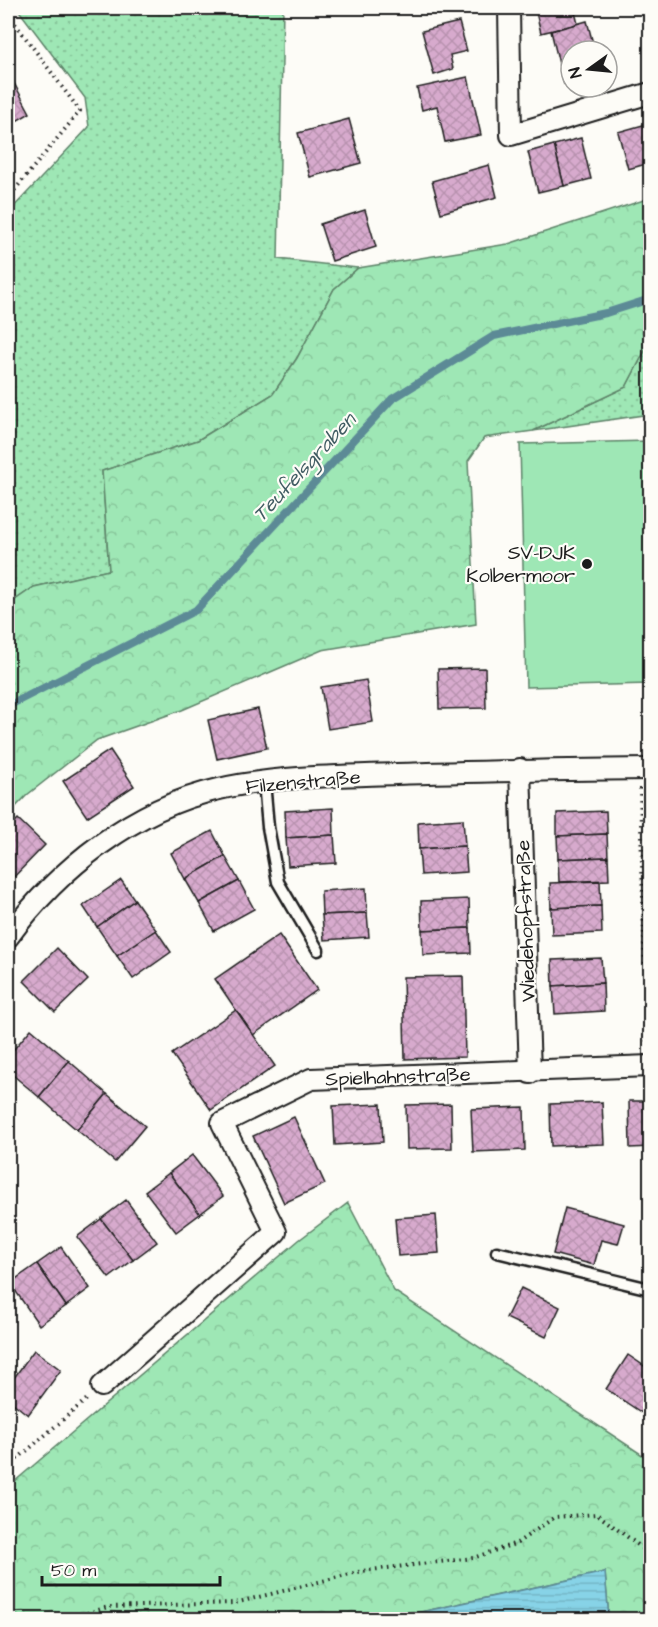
<svg xmlns="http://www.w3.org/2000/svg" width="658" height="1627" font-family="'Architects Daughter',sans-serif">
	<style>
		.grass { fill: url(#grass-dots); stroke: #5d8268; stroke-width: 1.5 }
		.forest { fill: url(#forest-crowns); stroke: #5d8268; stroke-width: 1.5 }
		.green { fill: #9ee7b5; stroke: #5d8268; stroke-width: 1.5 }
		.water { fill: url(#water-rules); stroke: #5c8a96; stroke-width: 1.5 }
		.lines { fill: none; stroke-linecap: round; stroke-linejoin: round }
		.stream { stroke: #5c8a96; stroke-width: 8 }
		.building { fill: url(#building-cross-hatch); stroke: #1c1c1c; stroke-width: 1.5 }
		.lane-casing { stroke: #1c1c1c; stroke-width: 15 }
		.street-casing { stroke: #1c1c1c; stroke-width: 24 }
		.path { stroke: #1c1c1c; stroke-width: 4; stroke-dasharray: 1.5 4.5; stroke-linecap: butt }
		.lane { stroke: #fdfcf7; stroke-width: 10 }
		.street { stroke: #fdfcf7; stroke-width: 20 }
		.poi-dot { fill: #1c1c1c; stroke: #fdfcf7; stroke-width: 2 }
		.labels { text-anchor: middle; stroke-width: 4.5; stroke-linejoin: round; paint-order: stroke }
		.poi-label { font-size: 20px; fill: #1c1c1c; stroke: #fdfcf7; text-anchor: end }
		.street-label { font-size: 20px; fill: #1c1c1c; stroke: #fdfcf7 }
		.water-label { font-size: 21px; font-style: italic; fill: #415c63; stroke: #fdfcf7 }
	</style>
	<defs>
		<pattern id="grass-dots" width="8" height="8" patternUnits="userSpaceOnUse" patternTransform="scale(1.5)"><rect width="8" height="8" fill="#9ee7b5"/><path d="M2 2h.1M6 6h.1" fill="none" stroke="#88c69b" stroke-width="1.8" stroke-linecap="round"/></pattern>
		<pattern id="forest-crowns" width="20" height="18" patternUnits="userSpaceOnUse" patternTransform="scale(1.5)"><rect width="20" height="18" fill="#9ee7b5"/><path d="M2 6a3 3 0 1 1 6 0M12 15a3 3 0 1 1 6 0" fill="none" stroke="#88c69b"/></pattern>
		<pattern id="water-rules" width="6" height="5" patternUnits="userSpaceOnUse" patternTransform="scale(1.5)"><rect width="6" height="5" fill="#87d3e7"/><path d="M0 2.5h6" fill="none" stroke="#74b5c6"/></pattern>
		<pattern id="building-cross-hatch" width="8" height="8" patternUnits="userSpaceOnUse" patternTransform="scale(1.5)"><rect width="8" height="8" fill="#d7aacd"/><path d="M0 0l8 8M0 8l8-8" fill="none" stroke="#b892af"/></pattern>
	</defs>
	<rect width="100%" height="100%" fill="#fdfcf7"/>
	<filter id="ink" filterUnits="userSpaceOnUse"><feTurbulence type="fractalNoise" baseFrequency=".0167" numOctaves="2"/><feDisplacementMap in="SourceGraphic" scale="12" xChannelSelector="R" yChannelSelector="G"/><feConvolveMatrix kernelMatrix="1 2 1 2 8 2 1 2 1" color-interpolation-filters="sRGB"/></filter>
	<g filter="url(#ink)">
		<g class="grass">
			<path d="M17,8H283L278,259L358,268L334,289L297,358L273,394L198,440L102,471L109,570L34,587L8,605V213L89,127L85,98Z"/>
			<path d="M650,341V414L533,431L626,387Z"/>
		</g>
		<g class="forest">
			<path d="M650,198V341L626,387L533,431L484,438L468,461L476,624L322,650L182,710L97,740L27,795L8,815V605L34,587L109,570L102,471L198,440L273,394L297,358L334,289L358,268L508,244Z"/>
			<path d="M348,1203L394,1291L650,1460V1619H609L605,1572L388,1619H8V1487L299,1240Z"/>
		</g>
		<path class="green" d="M650,441V684L526,687L520,444Z"/>
		<path class="water" d="M605,1572L609,1619H389Z"/>
		<g class="lines">
			<path class="stream" d="M8,706L196,610L392,399L494,336L606,313L650,299"/>
		</g>
		<g class="building">
			<path d="M535,8H574L578,24L541,33Z"/>
			<path d="M587,21L595,51H571V82L564,84L551,31Z"/>
			<path d="M459,22L467,51L450,55L453,69L434,75L422,31Z"/>
			<path d="M8,72L30,113L8,126Z"/>
			<path d="M468,77L481,135L445,142L437,106L422,110L417,88Z"/>
			<path d="M349,119L361,163L310,177L298,133Z"/>
			<path d="M650,123V163L628,169L618,132Z"/>
			<path d="M581,138L591,179L564,186L554,145Z"/>
			<path d="M554,145L564,186L538,192L528,152Z"/>
			<path d="M489,165L497,197L441,213L432,181Z"/>
			<path d="M365,210L376,247L332,261L320,224Z"/>
			<path d="M485,668L486,708L439,709L438,669Z"/>
			<path d="M366,680L373,722L328,729L321,687Z"/>
			<path d="M258,709L267,748L217,759L208,720Z"/>
			<path d="M110,750L134,786L87,817L63,781Z"/>
			<path d="M333,808L334,835L286,838L285,811Z"/>
			<path d="M606,811L607,834L557,836V813Z"/>
			<path d="M18,819L45,845L8,883V829Z"/>
			<path d="M463,819L465,846L419,849L418,822Z"/>
			<path d="M212,831L225,856L185,879L171,853Z"/>
			<path d="M607,834L608,857L558,859L557,836Z"/>
			<path d="M334,835L336,863L288,866L286,838Z"/>
			<path d="M465,846L467,872L421,875L419,849Z"/>
			<path d="M225,856L239,881L199,903L185,879Z"/>
			<path d="M608,857L609,880L559,882L558,859Z"/>
			<path d="M121,880L135,900L97,927L83,906Z"/>
			<path d="M239,881L254,909L214,931L199,903Z"/>
			<path d="M600,881L601,906L551,908L550,883Z"/>
			<path d="M366,888L367,913L322,915L321,891Z"/>
			<path d="M469,899L470,928L422,930L421,901Z"/>
			<path d="M135,900L156,930L117,956L97,927Z"/>
			<path d="M601,906L602,933L552,935L551,908Z"/>
			<path d="M367,913L369,937L324,940L322,915Z"/>
			<path d="M470,928L471,953L423,955L422,930Z"/>
			<path d="M156,930L171,952L133,979L117,956Z"/>
			<path d="M279,935L317,990L253,1035L215,979Z"/>
			<path d="M57,948L88,980L55,1012L24,981Z"/>
			<path d="M601,958L603,983L553,986L552,960Z"/>
			<path d="M463,976L465,1057L405,1059L403,977Z"/>
			<path d="M603,983L604,1011L555,1014L553,986Z"/>
			<path d="M236,1010L275,1066L211,1110L172,1054Z"/>
			<path d="M31,1029L69,1061L39,1097L8,1071V1056Z"/>
			<path d="M69,1061L107,1094L77,1130L39,1097Z"/>
			<path d="M107,1094L145,1126L115,1162L77,1130Z"/>
			<path d="M629,1101H650V1147L630,1148Z"/>
			<path d="M602,1102L604,1144L551,1146L550,1104Z"/>
			<path d="M381,1104L383,1142L335,1145L333,1106Z"/>
			<path d="M451,1104L452,1148L407,1149L406,1105Z"/>
			<path d="M524,1107L525,1150L473,1152L471,1109Z"/>
			<path d="M294,1117L325,1184L284,1203L253,1136Z"/>
			<path d="M192,1155L223,1196L200,1214L169,1173Z"/>
			<path d="M169,1173L200,1214L176,1232L145,1191Z"/>
			<path d="M126,1200L157,1242L133,1260L101,1219Z"/>
			<path d="M565,1208L624,1224L618,1244L601,1240L594,1265L553,1254Z"/>
			<path d="M436,1215L439,1253L398,1256L395,1218Z"/>
			<path d="M101,1219L133,1260L109,1278L77,1237Z"/>
			<path d="M61,1247L90,1288L66,1306L37,1264Z"/>
			<path d="M37,1264L66,1306L39,1325L10,1283Z"/>
			<path d="M521,1288L560,1307L546,1337L506,1318Z"/>
			<path d="M34,1350L61,1370L28,1415L8,1399V1386Z"/>
			<path d="M628,1355L650,1370V1400L642,1413L606,1389Z"/>
		</g>
		<g class="lines">
			<g class="lane-casing">
				<g id="lane">
					<path d="M264,782L268,827L278,882L318,950"/>
					<path d="M497,1252L650,1289"/>
				</g>
			</g>
			<g class="street-casing">
				<g id="street">
					<path d="M509,8L511,135L650,93"/>
					<path d="M520,769L530,1073"/>
					<path d="M8,937C59,868 134,808 219,789C277,776 337,776 396,774C481,771 566,770 650,769"/>
					<path d="M102,1386L276,1232L222,1123L311,1079L650,1066"/>
				</g>
			</g>
			<g class="path">
				<path d="M8,14L80,111L8,198"/>
				<path d="M640,788L647,1045"/>
				<path d="M8,1467L87,1399"/>
				<path d="M64,1620L108,1607L235,1603L362,1571L473,1558L517,1543L555,1517L597,1514L650,1554"/>
			</g>
			<use href="#lane" class="lane"/>
			<use href="#street" class="street"/>
		</g>
	</g>
	<circle class="poi-dot" cx="587" cy="564" r="6"/>
	<g class="labels">
		<g class="poi-label">
			<text x="575" y="559">SV-DJK<tspan x="575" dy="23">Kolbermoor</tspan></text>
		</g>
		<g class="street-label">
			<text transform="translate(303 781) rotate(-5)" y="7">Filzenstraße</text>
			<text transform="translate(525 921) rotate(-92)" y="7">Wiedehopfstraße</text>
			<text transform="translate(398 1076) rotate(-2)" y="7">Spielhahnstraße</text>
		</g>
		<g class="water-label">
			<text transform="translate(304 467) rotate(-47)" y="7">Teufelsgraben</text>
		</g>
	</g>
	<rect width="658" height="1627" fill="none" stroke="#fdfcf7" stroke-width="30"/>
	<rect x="15" y="15" width="628" height="1597" fill="none" stroke="#1c1c1c" stroke-width="2" filter="url(#ink)"/>
	<g transform="translate(589 69) rotate(255)"><circle r="28" fill="#fdfcf7" stroke="#a3a29f" stroke-width="1.5"/>
	<path d="M0-4.5L10 22L0 15L-10 22Z" fill="#1c1c1c"/>
	<text y="-9" font-size="16" font-weight="bold" text-anchor="middle" fill="#1c1c1c">N</text>
	</g>
	<path d="M42 1576v9h178v-9" fill="none" stroke="#1c1c1c" stroke-width="3"/>
	<text x="51" y="1576" font-size="18" fill="#1c1c1c" stroke="#fdfcf7" stroke-width="4.5" paint-order="stroke">50 m</text>
</svg>
